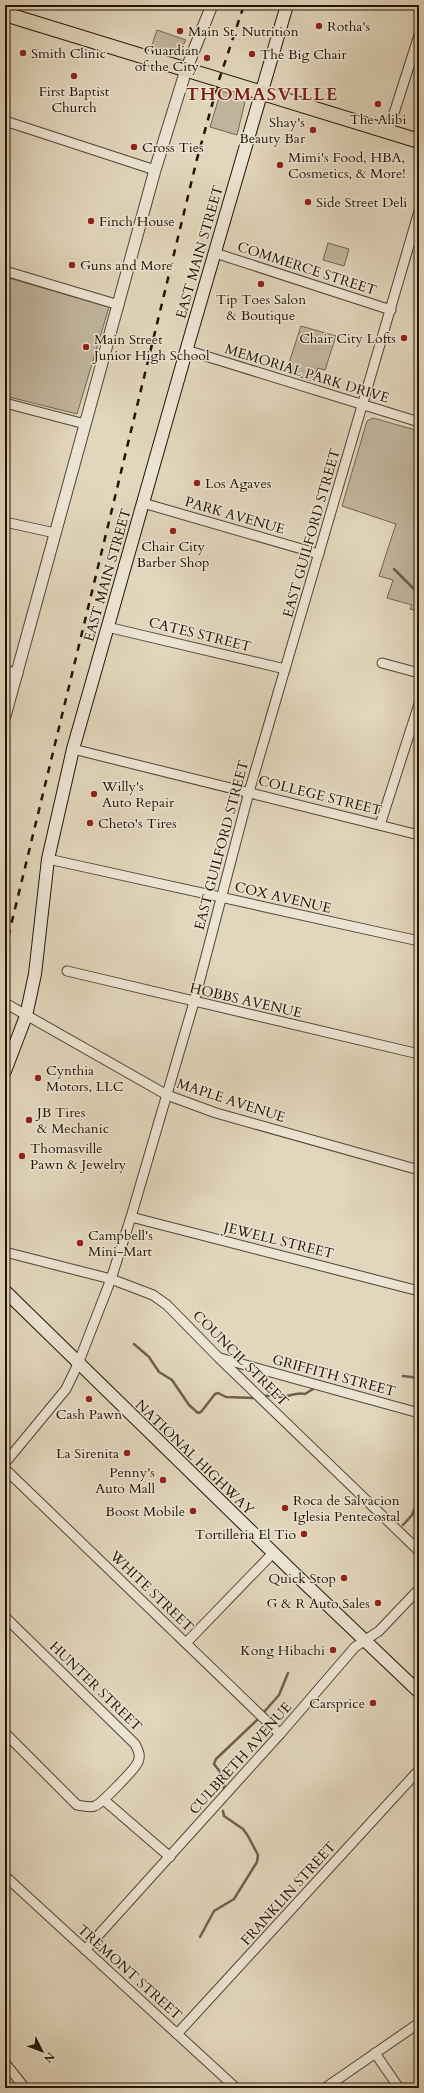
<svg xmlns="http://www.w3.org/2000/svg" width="424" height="2093" font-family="Cardo,serif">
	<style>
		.green { fill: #c1b59d; stroke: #726450 }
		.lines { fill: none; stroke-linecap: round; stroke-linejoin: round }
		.stream { stroke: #6e5f4d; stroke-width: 2.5 }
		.minor-casing { stroke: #524332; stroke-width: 11 }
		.tertiary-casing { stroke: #524332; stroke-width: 13 }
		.secondary-casing { stroke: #221204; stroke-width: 14 }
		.primary-casing { stroke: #221204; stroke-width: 16 }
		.minor { stroke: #ece4d3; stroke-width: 9 }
		.tertiary { stroke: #ece4d3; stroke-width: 11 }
		.secondary { stroke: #ece4d3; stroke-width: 12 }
		.primary { stroke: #e2d6bc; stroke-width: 14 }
		.rail { stroke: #221204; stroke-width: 2.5; stroke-dasharray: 7 7; stroke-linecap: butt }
		.poi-dot { fill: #8f2418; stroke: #ece4d3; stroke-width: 1.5 }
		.labels { text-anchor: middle; stroke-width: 3; stroke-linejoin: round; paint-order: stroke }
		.poi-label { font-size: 14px; fill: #221204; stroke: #ece4d3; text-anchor: start }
		.street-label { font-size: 14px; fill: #221204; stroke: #ece4d3 }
		.district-label { font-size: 18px; font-weight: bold; letter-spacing: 1px; fill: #7a1f14; stroke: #ece4d3 }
	</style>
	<rect width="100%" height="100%" fill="#e2d6bc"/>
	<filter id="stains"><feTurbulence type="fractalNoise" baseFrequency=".005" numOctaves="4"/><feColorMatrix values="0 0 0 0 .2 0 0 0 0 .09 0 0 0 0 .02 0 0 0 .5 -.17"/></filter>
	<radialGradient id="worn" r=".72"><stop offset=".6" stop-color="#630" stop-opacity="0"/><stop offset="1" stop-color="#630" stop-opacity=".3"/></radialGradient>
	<g class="green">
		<path d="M157,30L186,40L180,50L172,54L151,48Z"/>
		<path d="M221,91L239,96L245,102L237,135L210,127Z"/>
		<path d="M328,243L349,249L344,266L323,260Z"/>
		<path d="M5,277L109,307L77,414L5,396Z"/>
		<path d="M301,326L336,336L325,370L318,368L313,381L286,372Z"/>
		<path d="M373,418L419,431V611L410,609L412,605L387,598L393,580L379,576L396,524L342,506L367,421Z"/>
	</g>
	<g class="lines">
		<g class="stream">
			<path d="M394,569L419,594"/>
			<path d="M134,1344L149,1357L159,1372L172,1380L189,1405L198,1413L201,1412L215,1394L218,1393L226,1397L254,1398"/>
			<path d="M403,1376L419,1378"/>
			<path d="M265,1396C272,1394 275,1397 282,1397C290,1396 297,1392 305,1394L313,1389"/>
			<path d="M403,1525L412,1515L419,1498"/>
			<path d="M264,1712L279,1695L288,1673"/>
			<path d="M224,1790V1777L214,1764L216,1759L257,1720"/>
			<path d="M200,1937L214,1911L234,1899L257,1862L258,1855L248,1836L243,1829L224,1816L223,1811"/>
		</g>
		<g class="minor-casing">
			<g id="minor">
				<path d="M5,121L155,170"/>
				<path d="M388,132L419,35"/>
				<path d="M215,253L391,310"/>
				<path d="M5,271L119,305"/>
				<path d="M186,350L419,422"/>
				<path d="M5,403L85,424"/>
				<path d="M143,503L319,554"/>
				<path d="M5,522L55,533"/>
				<path d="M107,627L285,669"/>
				<path d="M382,663L419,673"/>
				<path d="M5,670L18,674"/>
				<path d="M73,749L419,835"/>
				<path d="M380,825L419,704"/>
				<path d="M48,859L419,941"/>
				<path d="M67,971L419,1054"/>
				<path d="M5,1003L167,1095L216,1113L419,1170"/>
				<path d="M131,1217L419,1291"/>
				<path d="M5,1252L111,1279L153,1295L167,1305L219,1358L419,1551"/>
				<path d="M220,1358L419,1413"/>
				<path d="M5,1463L66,1389L78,1364L111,1279L131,1217L194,1002L249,792L419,211"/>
				<path d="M5,1469L280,1734"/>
				<path d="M5,1617L135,1744C138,1750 141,1755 138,1762C136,1768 101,1804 95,1806C89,1808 83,1806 77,1805L5,1733"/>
				<path d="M186,1643L273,1553"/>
				<path d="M104,1800L170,1857"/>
				<path d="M5,1876L236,2088"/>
				<path d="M85,1950L280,1734L355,1647L379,1631L419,1589"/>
				<path d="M177,2034L419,1770"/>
				<path d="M375,2053L399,2088"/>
				<path d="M5,2063L25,2088"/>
				<path d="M325,2088L419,2023"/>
			</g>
		</g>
		<g class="tertiary-casing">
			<path id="tertiary" d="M5,716L155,170L186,70L212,5"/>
		</g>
		<g class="secondary-casing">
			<g id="secondary">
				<path d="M5,1071L26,1016L35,974L48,859L73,749L189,341L287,5"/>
				<path d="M5,1291L295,1574L419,1692"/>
			</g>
		</g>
		<g class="primary-casing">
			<path id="primary" d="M5,14L419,141"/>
		</g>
		<use href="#minor" class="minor"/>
		<use href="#tertiary" class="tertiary"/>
		<use href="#secondary" class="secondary"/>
		<use href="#primary" class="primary"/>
		<path class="rail" d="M5,950L197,159L219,80L244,5"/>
	</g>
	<g class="poi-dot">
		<circle cx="319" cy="26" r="4"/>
		<circle cx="180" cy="31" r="4"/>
		<circle cx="23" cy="53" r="4"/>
		<circle cx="252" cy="54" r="4"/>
		<circle cx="207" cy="58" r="4"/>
		<circle cx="74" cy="76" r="4"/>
		<circle cx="378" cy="104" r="4"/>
		<circle cx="313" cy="130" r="4"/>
		<circle cx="134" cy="147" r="4"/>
		<circle cx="280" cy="165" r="4"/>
		<circle cx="308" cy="202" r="4"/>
		<circle cx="91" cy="221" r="4"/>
		<circle cx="72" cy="265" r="4"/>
		<circle cx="261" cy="284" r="4"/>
		<circle cx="404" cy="338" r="4"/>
		<circle cx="86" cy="347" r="4"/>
		<circle cx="197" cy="483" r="4"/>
		<circle cx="173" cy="531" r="4"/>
		<circle cx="94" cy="794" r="4"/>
		<circle cx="90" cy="823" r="4"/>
		<circle cx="38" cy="1078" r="4"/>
		<circle cx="29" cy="1120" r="4"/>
		<circle cx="22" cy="1156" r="4"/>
		<circle cx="80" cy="1243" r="4"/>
		<circle cx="89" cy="1399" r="4"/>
		<circle cx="127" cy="1453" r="4"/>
		<circle cx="163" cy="1480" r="4"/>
		<circle cx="285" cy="1508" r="4"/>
		<circle cx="193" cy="1511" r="4"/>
		<circle cx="304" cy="1534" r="4"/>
		<circle cx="344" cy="1578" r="4"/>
		<circle cx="378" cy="1603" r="4"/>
		<circle cx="333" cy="1650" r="4"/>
		<circle cx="373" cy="1703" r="4"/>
	</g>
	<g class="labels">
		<g class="poi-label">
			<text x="327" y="31">Rotha's</text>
			<text x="188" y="36">Main St. Nutrition</text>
			<text x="199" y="55" text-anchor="end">Guardian<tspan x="199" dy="16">of the City</tspan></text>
			<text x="31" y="58">Smith Clinic</text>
			<text x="260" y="59">The Big Chair</text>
			<text x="74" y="96" text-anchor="middle">First Baptist<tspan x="74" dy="16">Church</tspan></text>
			<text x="378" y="124" text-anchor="middle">The Alibi</text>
			<text x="305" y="127" text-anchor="end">Shay's<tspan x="305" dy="16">Beauty Bar</tspan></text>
			<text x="142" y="152">Cross Ties</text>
			<text x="288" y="162">Mimi's Food, HBA,<tspan x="288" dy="16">Cosmetics, &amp; More!</tspan></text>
			<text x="316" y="207">Side Street Deli</text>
			<text x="99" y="226">Finch House</text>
			<text x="80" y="270">Guns and More</text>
			<text x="261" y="304" text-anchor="middle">Tip Toes Salon<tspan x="261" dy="16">&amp; Boutique</tspan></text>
			<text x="396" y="343" text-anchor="end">Chair City Lofts</text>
			<text x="94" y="344">Main Street<tspan x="94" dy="16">Junior High School</tspan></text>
			<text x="205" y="488">Los Agaves</text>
			<text x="173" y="551" text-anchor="middle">Chair City<tspan x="173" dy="16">Barber Shop</tspan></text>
			<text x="102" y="791">Willy's<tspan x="102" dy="16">Auto Repair</tspan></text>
			<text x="98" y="828">Cheto's Tires</text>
			<text x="46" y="1075">Cynthia<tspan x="46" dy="16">Motors, LLC</tspan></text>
			<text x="37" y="1117">JB Tires<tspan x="37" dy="16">&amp; Mechanic</tspan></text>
			<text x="30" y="1153">Thomasville<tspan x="30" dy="16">Pawn &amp; Jewelry</tspan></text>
			<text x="88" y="1240">Campbell's<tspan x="88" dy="16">Mini-Mart</tspan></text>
			<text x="89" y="1419" text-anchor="middle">Cash Pawn</text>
			<text x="119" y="1458" text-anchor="end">La Sirenita</text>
			<text x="155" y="1477" text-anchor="end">Penny's<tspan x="155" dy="16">Auto Mall</tspan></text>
			<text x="293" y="1505">Roca de Salvacion<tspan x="293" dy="16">Iglesia Pentecostal</tspan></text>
			<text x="185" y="1516" text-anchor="end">Boost Mobile</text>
			<text x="296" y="1539" text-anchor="end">Tortilleria El Tio</text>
			<text x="336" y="1583" text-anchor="end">Quick Stop</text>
			<text x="370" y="1608" text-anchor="end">G &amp; R Auto Sales</text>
			<text x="325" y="1655" text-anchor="end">Kong Hibachi</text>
			<text x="365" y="1708" text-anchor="end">Carsprice</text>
		</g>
		<g class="street-label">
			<text transform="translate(199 252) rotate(-74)" y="5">EAST MAIN STREET</text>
			<text transform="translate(307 268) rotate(18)" y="5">COMMERCE STREET</text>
			<text transform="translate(307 373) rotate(17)" y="5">MEMORIAL PARK DRIVE</text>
			<text transform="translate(235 515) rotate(16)" y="5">PARK AVENUE</text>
			<text transform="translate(311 533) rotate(-74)" y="5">EAST GUILFORD STREET</text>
			<text transform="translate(107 575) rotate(-74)" y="5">EAST MAIN STREET</text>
			<text transform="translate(200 634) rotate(14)" y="5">CATES STREET</text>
			<text transform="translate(320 795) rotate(14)" y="5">COLLEGE STREET</text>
			<text transform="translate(221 845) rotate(-75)" y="5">EAST GUILFORD STREET</text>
			<text transform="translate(283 897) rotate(13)" y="5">COX AVENUE</text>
			<text transform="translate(246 1000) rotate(13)" y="5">HOBBS AVENUE</text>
			<text transform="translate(231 1100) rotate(18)" y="5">MAPLE AVENUE</text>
			<text transform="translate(279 1240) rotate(14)" y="5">JEWELL STREET</text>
			<text transform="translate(241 1358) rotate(45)" y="5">COUNCIL STREET</text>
			<text transform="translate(334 1375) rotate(15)" y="5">GRIFFITH STREET</text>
			<text transform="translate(195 1457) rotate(44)" y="5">NATIONAL HIGHWAY</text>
			<text transform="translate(152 1591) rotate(44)" y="5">WHITE STREET</text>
			<text transform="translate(96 1686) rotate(44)" y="5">HUNTER STREET</text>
			<text transform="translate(240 1758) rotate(-48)" y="5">CULBRETH AVENUE</text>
			<text transform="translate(288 1893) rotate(-48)" y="5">FRANKLIN STREET</text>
			<text transform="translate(130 1972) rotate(42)" y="5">TREMONT STREET</text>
		</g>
		<g class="district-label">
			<text x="262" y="100">THOMASVILLE</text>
		</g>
	</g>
	<rect width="424" height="2093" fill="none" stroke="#e2d6bc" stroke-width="20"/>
	<rect x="6" y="6" width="412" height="2081" fill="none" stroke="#221204" stroke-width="2"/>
	<rect x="10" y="10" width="404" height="2073" fill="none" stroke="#221204"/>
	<g transform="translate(42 2051) rotate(132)" stroke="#ece4d3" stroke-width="3" paint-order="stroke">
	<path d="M0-3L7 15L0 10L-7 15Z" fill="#221204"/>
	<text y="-6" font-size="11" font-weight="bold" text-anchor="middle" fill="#221204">N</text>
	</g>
	<rect width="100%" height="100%" filter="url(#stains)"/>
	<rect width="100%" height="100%" fill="url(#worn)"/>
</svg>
